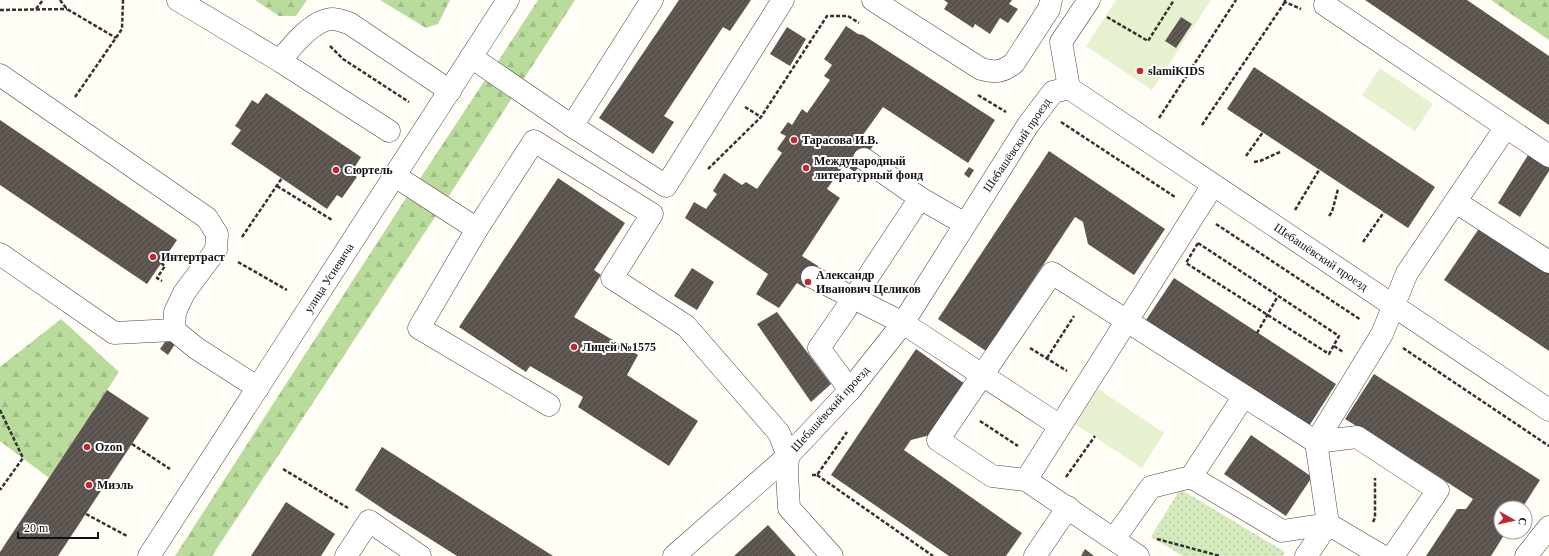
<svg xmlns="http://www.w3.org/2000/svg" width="1549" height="556" font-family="'Times New Roman',serif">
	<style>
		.forest { fill: url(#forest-firs) }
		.park { fill: url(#park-dots) }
		.pitch { fill: #e6f2cf }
		.building { fill: url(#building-hatch) }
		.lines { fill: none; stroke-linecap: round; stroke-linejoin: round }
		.minor-casing { stroke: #444; stroke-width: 23 }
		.path { stroke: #333; stroke-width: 2.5; stroke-dasharray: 4 2; stroke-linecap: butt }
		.minor { stroke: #fff; stroke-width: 22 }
		.poi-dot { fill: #c4262e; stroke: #fff; stroke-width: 1.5 }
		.labels { text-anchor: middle; stroke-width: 4; stroke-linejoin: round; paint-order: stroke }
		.poi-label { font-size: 12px; font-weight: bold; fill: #111; stroke: #fff; text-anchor: start }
		.street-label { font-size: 12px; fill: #111; stroke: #fff }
	</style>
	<defs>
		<pattern id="forest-firs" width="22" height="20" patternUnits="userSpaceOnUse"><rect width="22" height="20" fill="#b9dc9c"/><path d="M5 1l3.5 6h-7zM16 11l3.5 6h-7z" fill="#9ebc85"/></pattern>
		<pattern id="park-dots" width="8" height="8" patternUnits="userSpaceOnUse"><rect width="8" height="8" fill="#d5ebbd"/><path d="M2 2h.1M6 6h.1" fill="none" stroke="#b6c8a1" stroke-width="1.8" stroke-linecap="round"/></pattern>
		<pattern id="building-hatch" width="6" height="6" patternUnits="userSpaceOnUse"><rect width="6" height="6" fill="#5a524d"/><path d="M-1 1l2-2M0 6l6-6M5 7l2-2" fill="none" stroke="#6d6662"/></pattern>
	</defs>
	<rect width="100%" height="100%" fill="#fffdf5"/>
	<g class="forest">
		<path d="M255,0H307L296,16H279Z"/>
		<path d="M380,0H450L438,24L426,28Z"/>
		<path d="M538,0H575L523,80L497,63Z"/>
		<path d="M1491,0H1549V40Z"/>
		<path d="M485,80L512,98L447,199L419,180Z"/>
		<path d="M408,195L437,214L212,556H175Z"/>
		<path d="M61,319L119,372L49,478L0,441V367Z"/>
	</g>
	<path class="park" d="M1180,489L1285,552L1283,556H1183L1151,537Z"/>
	<g class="pitch">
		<path d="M1116,0H1211L1152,90L1086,46Z"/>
		<path d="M1380,68L1433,104L1415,131L1362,95Z"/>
		<path d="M1098,389L1164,433L1142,468L1075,424Z"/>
	</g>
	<g class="building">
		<path d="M679,0H751L730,31L723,27L664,116L674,122L653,154L599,118Z"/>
		<path d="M944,0H1012L1009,4L1018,9L1008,23L1000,18L990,34L975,24L973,28L944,9L948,3Z"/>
		<path d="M1365,0H1467L1549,56V125Z"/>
		<path d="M1181,17L1192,24L1176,48L1165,41Z"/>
		<path d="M846,26L858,34L863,35L995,120L968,163L883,107L860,139L873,146L855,172L844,165L827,189L840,198L802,256L818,266L805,288L797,283L779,308L756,294L768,274L685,218L694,202L706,209L717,194L713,191L724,173L742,185L746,182L757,189L782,153L777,149L786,136L780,133L788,122L792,125L802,109L807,113L830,80L824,76L832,65L824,59Z"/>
		<path d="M787,27L806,39L790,66L770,54Z"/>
		<path d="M1254,67L1435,187L1408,228L1227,109Z"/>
		<path d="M266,93L361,157L351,173L357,177L342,198L337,195L327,209L231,144L241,130L235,126L252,100L258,104Z"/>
		<path d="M0,120L177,240L147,284L0,185Z"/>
		<path d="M1049,151L1165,229L1134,275L1088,244L1083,222L1075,217L986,351L938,319Z"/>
		<path d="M1528,155L1549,168V171L1520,217L1498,203Z"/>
		<path d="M969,167L974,170L969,178L964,174Z"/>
		<path d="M558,178L625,223L594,270L601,275L574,317L638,355L627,375L698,421L669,466L578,407L583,397L530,366L526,372L459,327Z"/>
		<path d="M1482,224L1549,270V351L1444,280Z"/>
		<path d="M692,268L714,282L697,310L674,296Z"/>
		<path d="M1174,278L1336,384L1309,426L1146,320Z"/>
		<path d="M777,312L831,384L811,402L757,324Z"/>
		<path d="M167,339L175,344L168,355L160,349Z"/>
		<path d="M916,349L965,384L930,435L911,440L904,450L1022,533L1006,556H949L831,475Z"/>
		<path d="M1374,374L1540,480L1522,508H1501V532H1506L1491,556H1426L1457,509H1466L1473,499L1419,464L1345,419Z"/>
		<path d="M107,390L149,418L58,556H0V552Z"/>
		<path d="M1251,435L1312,477L1286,516L1224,474Z"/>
		<path d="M382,447L553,556H457L386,511L355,490Z"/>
		<path d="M286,502L335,534L321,556H251Z"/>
		<path d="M768,525L796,556H734Z"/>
		<path d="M1085,549L1094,556H1081Z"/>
	</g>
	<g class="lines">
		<g class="minor-casing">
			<g id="minor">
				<path d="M178,0L280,61L389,131"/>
				<path d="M873,0L981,69C995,73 1003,72 1014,63L1049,9L1051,0"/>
				<path d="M1325,5L1549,156"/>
				<path d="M471,57L572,126L666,186L783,0"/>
				<path d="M280,61C291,47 313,19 333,19C338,19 344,22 349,23L450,91"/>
				<path d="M0,75L207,218L217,234L216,250L184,293L175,312L174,330L196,348L258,388"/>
				<path d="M1069,88L1061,42L1089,0"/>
				<path d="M572,126L652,0"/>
				<path d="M864,159L920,198L965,224"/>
				<path d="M395,176L477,229L419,328L549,405"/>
				<path d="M1456,202L1549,262"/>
				<path d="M477,229L534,141L652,214L612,278L686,326L779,433L788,456L787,474L789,508L832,556"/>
				<path d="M0,254L114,333L174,330"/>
				<path d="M812,277L903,323L1060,426"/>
				<path d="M854,298L920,198"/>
				<path d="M846,309L819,348L850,390"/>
				<path d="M1191,477L1282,531L1328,524"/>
				<path d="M1026,480L1213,185"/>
				<path d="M1114,539L1151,487L1191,477L1244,396"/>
				<path d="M149,556L508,0"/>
				<path d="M346,556L369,521L420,556"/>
				<path d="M674,556L788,456L850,390L903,323L1028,125L1053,92L1069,88L1549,410"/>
				<path d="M1035,556L1068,507"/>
				<path d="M1138,556L1026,480L992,476L938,440L1052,273L1316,442L1328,524L1382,556"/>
				<path d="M1306,556L1328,524"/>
				<path d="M1393,556L1438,490L1357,437L1316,442L1382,334L1407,273L1506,127"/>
				<path d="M1526,556L1549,527"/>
			</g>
		</g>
		<g class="path">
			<path d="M60,0L67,9L116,38"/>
			<path d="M1285,0V2L1301,9"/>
			<path d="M36,9L43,0"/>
			<path d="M0,10L67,9"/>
			<path d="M1107,17L1148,41L1174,0"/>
			<path d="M330,46L343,59L409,102"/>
			<path d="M978,95L1006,112"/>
			<path d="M75,97L122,29L123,0"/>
			<path d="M745,107L761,117"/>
			<path d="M1159,118L1236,0"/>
			<path d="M1061,122L1175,197"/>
			<path d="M1202,125L1285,2"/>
			<path d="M1246,156L1263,132"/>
			<path d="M1254,162L1260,161L1280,152"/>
			<path d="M708,169L761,117L827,16H848L859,23"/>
			<path d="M277,186L332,220"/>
			<path d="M1295,210L1319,170"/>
			<path d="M1329,216L1332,212L1338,189"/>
			<path d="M1216,224L1361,320"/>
			<path d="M242,237L282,178"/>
			<path d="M1363,242L1384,212"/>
			<path d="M1198,243L1339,336L1329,354L1186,263Z"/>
			<path d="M238,262L287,290"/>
			<path d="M161,263L165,266L157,278L162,281"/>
			<path d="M1257,333L1278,296"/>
			<path d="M1334,346L1343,352"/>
			<path d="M1030,348L1067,371"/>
			<path d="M1403,348L1549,446"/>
			<path d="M1047,358L1074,316"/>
			<path d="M0,410L23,458L0,490"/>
			<path d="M980,421L1018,446"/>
			<path d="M132,444L170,469"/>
			<path d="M283,469L348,508"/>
			<path d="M812,475H817L847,432"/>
			<path d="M817,475L933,556"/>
			<path d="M1066,477L1095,436"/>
			<path d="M86,514L127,536"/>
			<path d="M1373,522L1375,518V478"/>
			<path d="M1157,539L1220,556"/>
		</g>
		<use href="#minor" class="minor"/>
	</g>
	<g class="poi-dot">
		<circle cx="1140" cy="71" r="4"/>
		<circle cx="794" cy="140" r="4"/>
		<circle cx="806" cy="168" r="4"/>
		<circle cx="336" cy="170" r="4"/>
		<circle cx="153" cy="257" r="4"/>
		<circle cx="808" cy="282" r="4"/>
		<circle cx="574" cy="347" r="4"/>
		<circle cx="87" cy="447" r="4"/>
		<circle cx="89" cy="485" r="4"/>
	</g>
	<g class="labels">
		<g class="poi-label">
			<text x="1148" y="75">slamiKIDS</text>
			<text x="802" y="144">Тарасова И.В.</text>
			<text x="814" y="165">Международный<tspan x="814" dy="14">литературный фонд</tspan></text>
			<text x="344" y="174">Сюртель</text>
			<text x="161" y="261">Интертраст</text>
			<text x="816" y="279">Александр<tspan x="816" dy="14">Иванович Целиков</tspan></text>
			<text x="582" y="351">Лицей №1575</text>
			<text x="95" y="451">Ozon</text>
			<text x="97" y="489">Миэль</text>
		</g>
		<g class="street-label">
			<text transform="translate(1017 145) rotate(-56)" y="4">Шебашёвский проезд</text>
			<text transform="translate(1321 257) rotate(34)" y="4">Шебашёвский проезд</text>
			<text transform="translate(329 278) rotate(-57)" y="4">улица Усиевича</text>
			<text transform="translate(830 409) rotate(-48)" y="4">Шебашёвский проезд</text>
		</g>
	</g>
	<g transform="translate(1513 520) rotate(98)"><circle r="19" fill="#ffffff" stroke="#a0a0a0"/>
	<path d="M0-3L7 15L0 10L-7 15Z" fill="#c4262e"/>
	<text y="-6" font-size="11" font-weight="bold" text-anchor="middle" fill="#111111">С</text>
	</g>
	<path d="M18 532v6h80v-6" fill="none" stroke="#111111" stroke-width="2"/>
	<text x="24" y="532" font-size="12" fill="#111111" stroke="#ffffff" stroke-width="3" paint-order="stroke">20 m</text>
</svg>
